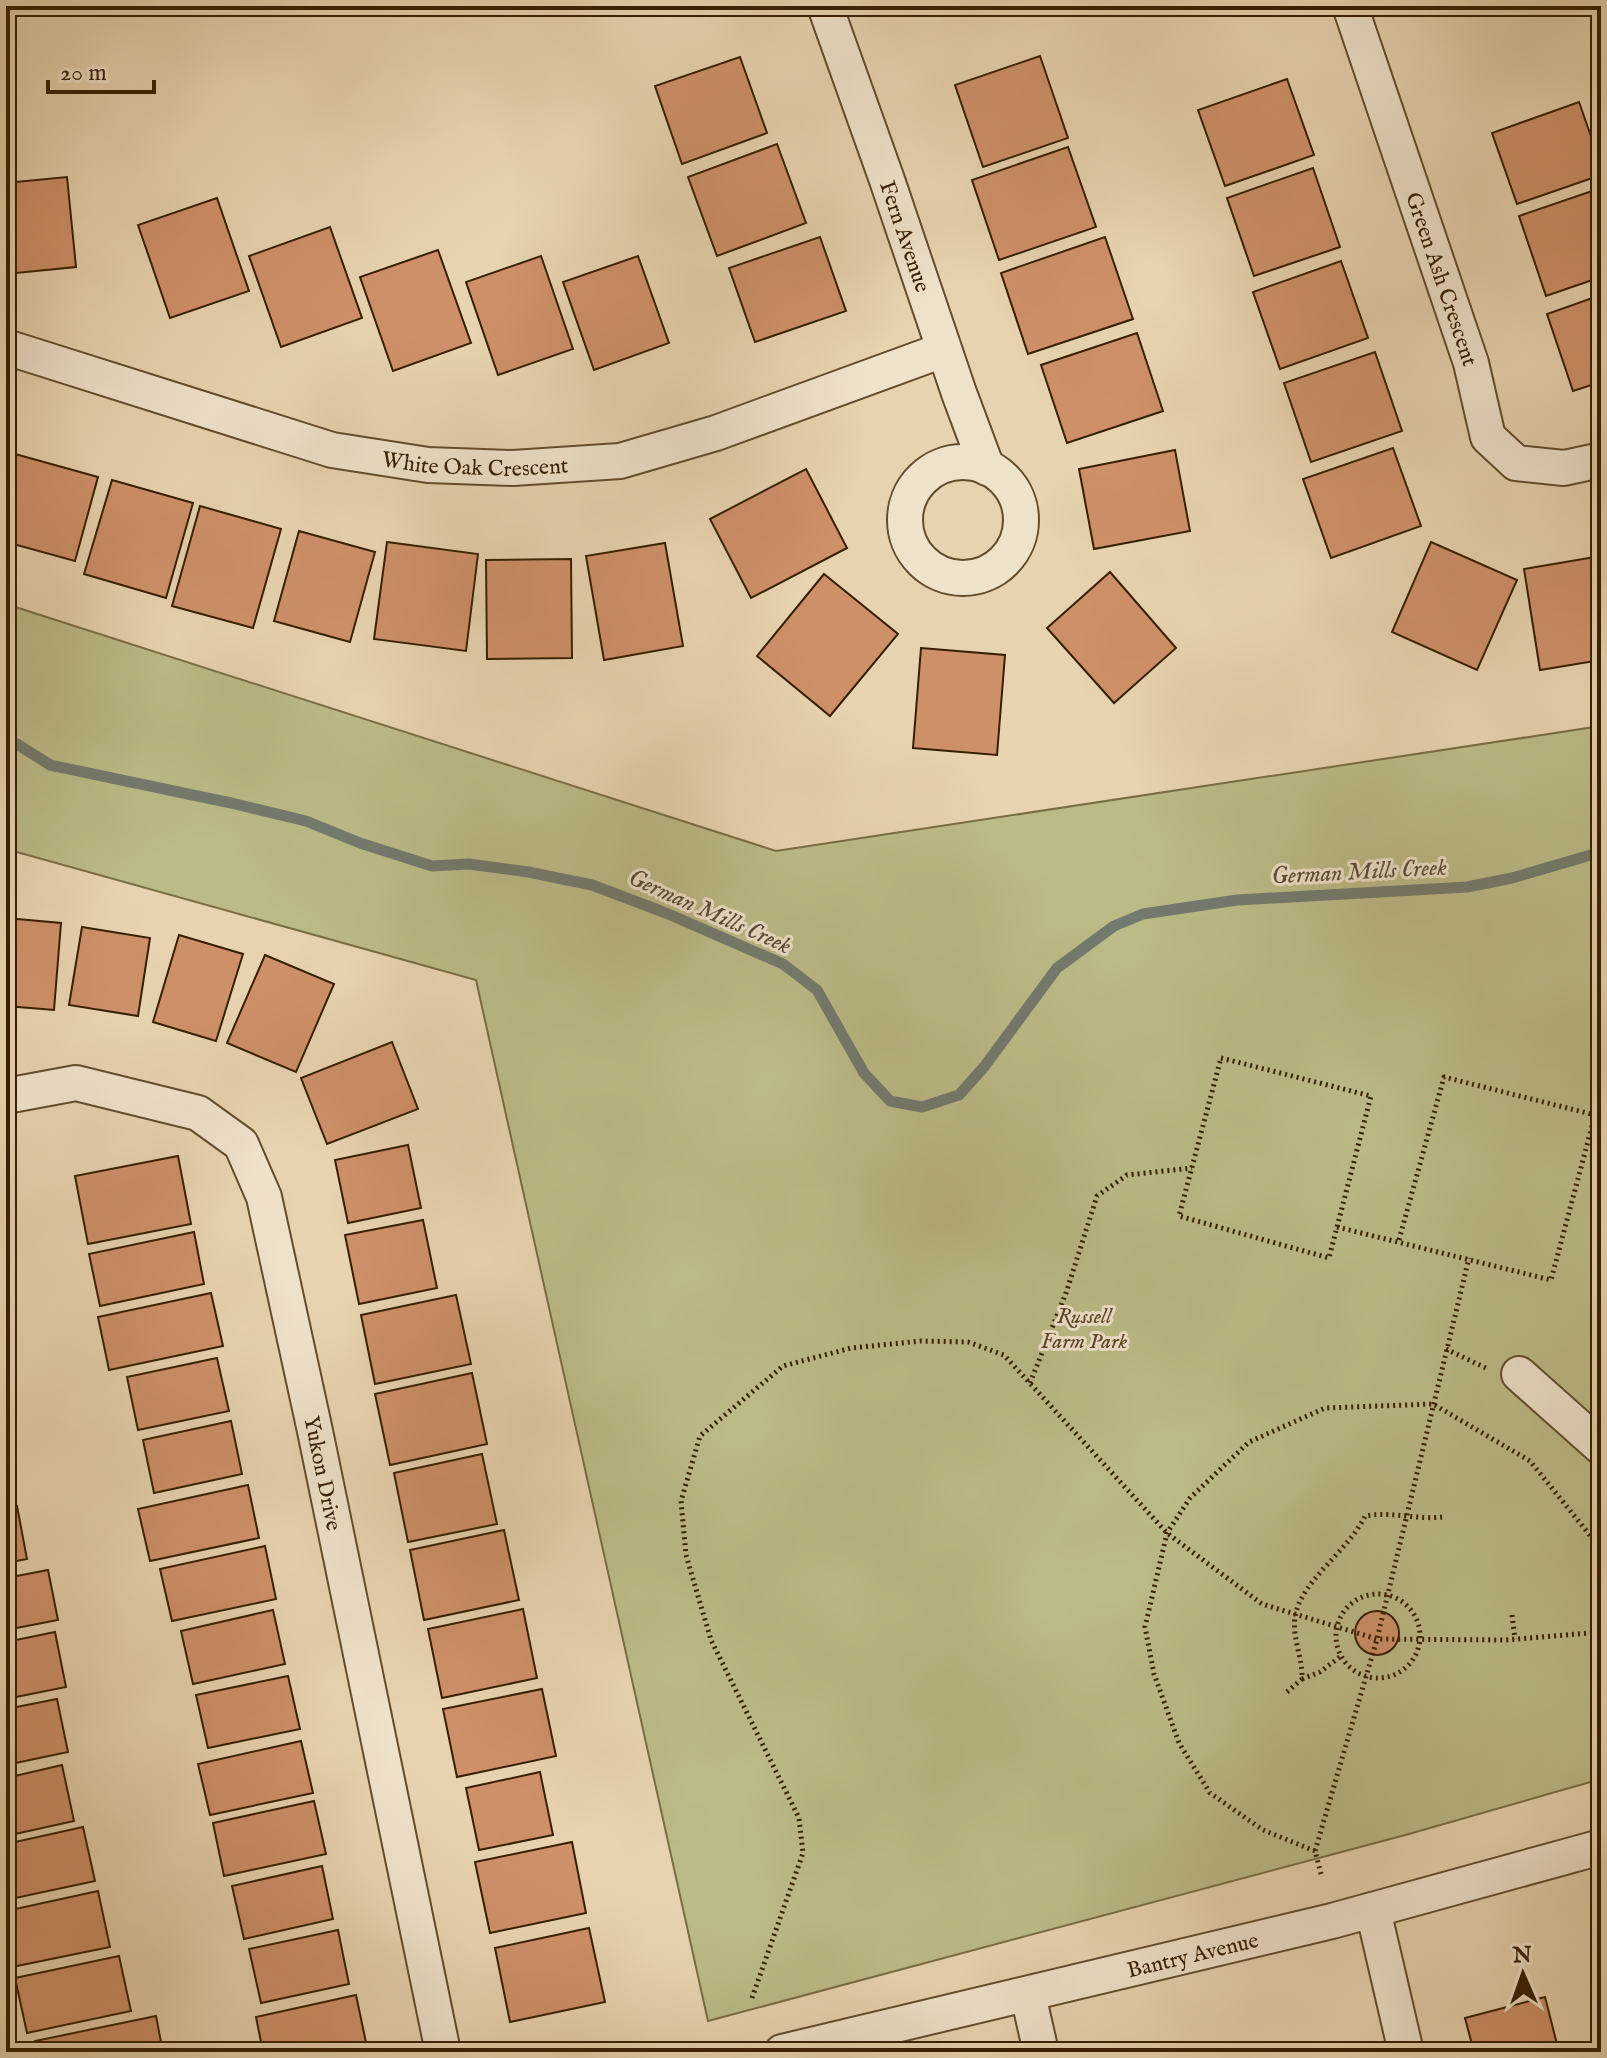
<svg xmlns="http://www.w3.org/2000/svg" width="1607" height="2058" font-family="'IM FELL English',serif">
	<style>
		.green { fill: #bbbb87; stroke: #796d44; stroke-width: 2 }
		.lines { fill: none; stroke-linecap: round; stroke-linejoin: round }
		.stream { stroke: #737a6e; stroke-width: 11 }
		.building { fill: #ce9069; stroke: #371f01; stroke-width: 2 }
		.minor-casing { stroke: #634c2c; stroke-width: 38 }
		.path { stroke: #371f01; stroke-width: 5; stroke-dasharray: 2 4; stroke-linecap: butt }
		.minor { stroke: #efe2cb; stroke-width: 34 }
		.labels { text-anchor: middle; stroke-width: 6; stroke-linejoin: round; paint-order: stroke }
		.street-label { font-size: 22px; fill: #371f01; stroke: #efe2cb }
		.park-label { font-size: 22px; font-style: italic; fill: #584622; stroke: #efe2cb }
		.water-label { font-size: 24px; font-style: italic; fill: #554c37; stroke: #efe2cb }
	</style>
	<rect width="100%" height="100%" fill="#e7d3af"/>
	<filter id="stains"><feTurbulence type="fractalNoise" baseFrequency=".0025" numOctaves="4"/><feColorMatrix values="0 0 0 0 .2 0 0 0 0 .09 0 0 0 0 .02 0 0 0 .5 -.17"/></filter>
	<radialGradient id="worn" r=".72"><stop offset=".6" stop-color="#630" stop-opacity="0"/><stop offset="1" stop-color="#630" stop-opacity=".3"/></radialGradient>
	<path class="green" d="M6,604L776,851L1601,726V1779L1409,1834L708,2021L476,980L6,849Z"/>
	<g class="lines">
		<path class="stream" d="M6,743L17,744L50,765L231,803L306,821L360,843L432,866L469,864L528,872L592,885L666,913L783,964L817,990L864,1073L890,1101L922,1107L959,1095L984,1067L1057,968L1114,926L1143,914L1237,900L1467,887L1512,878L1601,852"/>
	</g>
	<g class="building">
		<path d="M1040,56L1068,138L983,167L955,85Z"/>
		<path d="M740,57L767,133L682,164L655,86Z"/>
		<path d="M1287,79L1314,155L1225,186L1198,110Z"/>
		<path d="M1579,102L1601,165V175L1517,204L1492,133Z"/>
		<path d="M777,144L806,223L717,256L688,177Z"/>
		<path d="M1068,147L1096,227L999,260L972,180Z"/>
		<path d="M1313,168L1340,247L1254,276L1227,198Z"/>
		<path d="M67,177L76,267L6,274V183Z"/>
		<path d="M1601,188V277L1546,296L1519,216Z"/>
		<path d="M217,198L249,291L170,318L138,225Z"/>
		<path d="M330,227L362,318L281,347L249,256Z"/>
		<path d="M820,237L846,311L755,342L729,268Z"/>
		<path d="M1105,237L1133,319L1028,354L1001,273Z"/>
		<path d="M438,250L471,343L393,371L360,277Z"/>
		<path d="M541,256L573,349L498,375L466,282Z"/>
		<path d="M638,256L669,343L594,370L563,282Z"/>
		<path d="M1341,261L1368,338L1280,369L1253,292Z"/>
		<path d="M1601,295V382L1573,391L1547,314Z"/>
		<path d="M1137,333L1163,411L1067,443L1041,365Z"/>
		<path d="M1375,352L1402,431L1311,462L1284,383Z"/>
		<path d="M1393,448L1421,526L1331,558L1303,479Z"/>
		<path d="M1175,450L1190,531L1094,549L1079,469Z"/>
		<path d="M15,454L98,477L75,561L6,542V488Z"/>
		<path d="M806,469L847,548L751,598L710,519Z"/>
		<path d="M112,480L193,503L166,598L84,574Z"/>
		<path d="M200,506L281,529L253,628L172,606Z"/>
		<path d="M299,531L375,552L350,642L274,621Z"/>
		<path d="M387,542L478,554L466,651L374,639Z"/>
		<path d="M1431,542L1517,580L1477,670L1392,632Z"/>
		<path d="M665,543L683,646L604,660L586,556Z"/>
		<path d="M1601,556V660L1540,670L1524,569Z"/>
		<path d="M571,559L572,658L487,659L486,560Z"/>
		<path d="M1110,572L1176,648L1114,703L1047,628Z"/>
		<path d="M824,574L898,634L830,716L757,656Z"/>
		<path d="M921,648L1005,655L997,755L913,748Z"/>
		<path d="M6,918L61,923L54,1010L6,1006Z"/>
		<path d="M82,927L150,938L138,1016L69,1005Z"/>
		<path d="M179,935L243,954L216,1041L153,1022Z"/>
		<path d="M265,955L334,984L296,1072L227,1043Z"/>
		<path d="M392,1042L418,1109L327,1144L301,1078Z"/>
		<path d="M408,1145L421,1208L348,1223L335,1160Z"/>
		<path d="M178,1156L191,1224L88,1244L75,1176Z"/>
		<path d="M423,1220L437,1288L359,1304L345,1235Z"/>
		<path d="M194,1232L204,1284L100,1306L89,1254Z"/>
		<path d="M211,1293L223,1346L109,1370L98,1317Z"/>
		<path d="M456,1295L471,1364L375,1384L361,1315Z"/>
		<path d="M217,1358L229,1411L138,1430L127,1377Z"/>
		<path d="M472,1373L487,1444L390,1465L375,1394Z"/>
		<path d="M231,1421L242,1474L154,1493L143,1440Z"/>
		<path d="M482,1454L497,1524L408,1542L394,1473Z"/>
		<path d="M6,1455L14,1494L6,1496Z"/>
		<path d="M248,1485L259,1538L150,1561L138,1509Z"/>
		<path d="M17,1506L27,1559L6,1563V1508Z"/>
		<path d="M504,1530L519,1600L424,1620L410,1550Z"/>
		<path d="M265,1546L276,1599L172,1621L160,1569Z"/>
		<path d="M48,1570L58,1620L6,1630V1578Z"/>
		<path d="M523,1609L537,1678L442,1698L428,1629Z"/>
		<path d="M273,1610L285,1664L193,1684L181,1631Z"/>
		<circle cx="1377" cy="1633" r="22"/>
		<path d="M55,1632L66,1687L6,1699V1642Z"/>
		<path d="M288,1676L300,1729L208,1748L196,1695Z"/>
		<path d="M542,1689L556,1756L457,1777L443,1709Z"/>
		<path d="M57,1699L68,1752L6,1765V1709Z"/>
		<path d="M301,1741L313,1793L210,1815L198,1764Z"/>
		<path d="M62,1765L74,1821L6,1836V1778Z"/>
		<path d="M540,1772L553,1835L479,1850L466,1788Z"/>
		<path d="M314,1801L326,1854L224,1876L213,1823Z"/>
		<path d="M83,1827L95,1881L6,1900V1844Z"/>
		<path d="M572,1842L586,1913L490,1933L475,1862Z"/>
		<path d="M322,1866L333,1919L244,1939L232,1886Z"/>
		<path d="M98,1891L110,1947L12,1967L6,1939V1911Z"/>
		<path d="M589,1928L605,2002L510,2022L495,1948Z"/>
		<path d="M338,1930L349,1984L261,2003L249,1949Z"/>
		<path d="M119,1956L131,2011L27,2033L15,1978Z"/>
		<path d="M356,1995L368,2052H263L256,2017Z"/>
		<path d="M1545,1997L1559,2052H1474L1465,2018Z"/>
		<path d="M156,2016L163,2052H37L35,2041Z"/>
		<path d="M1346,2043L1349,2052H1310Z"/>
	</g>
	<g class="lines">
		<g class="minor-casing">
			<g id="minor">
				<path id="s1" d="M825,6L887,180L959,393L987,468"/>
				<path id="s2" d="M1350,6L1471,363L1488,437L1516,463L1564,468L1601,460"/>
				<path id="s3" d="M6,347L332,450L428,465L513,468L620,461L716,433L943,350"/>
				<circle cx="963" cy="520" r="58"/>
				<path id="s4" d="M6,1096L76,1083L198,1113L241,1144L264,1197L315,1431L443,2052"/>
				<path d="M1519,1374L1601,1447"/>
				<path d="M1373,1910L1406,2052"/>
				<path d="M1028,1995L1041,2052"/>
				<path id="s5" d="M782,2052L1332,1921L1601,1847"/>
			</g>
		</g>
		<g class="path">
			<path d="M1221,1058L1371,1096L1329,1258L1179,1216Z"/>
			<path d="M1337,1227L1551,1280L1595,1115L1444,1077L1399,1240"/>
			<path d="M1446,1349L1488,1369"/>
			<path d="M1030,1383L1066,1293L1097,1196L1127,1175L1192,1168"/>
			<circle cx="1378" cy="1636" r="42"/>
			<path d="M1512,1615L1515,1639"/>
			<path d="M1302,1679L1320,1672L1341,1656"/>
			<path d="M1287,1692L1302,1679C1303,1658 1292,1639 1295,1617C1301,1580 1348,1552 1365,1516C1391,1511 1416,1520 1442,1517"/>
			<path d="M1315,1851L1263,1830L1210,1793L1179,1743L1154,1674L1145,1627L1167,1533L1190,1498L1249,1442L1325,1408L1433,1404L1530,1461L1597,1544L1601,1563"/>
			<path d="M1321,1874L1315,1851L1377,1639L1469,1258"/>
			<path d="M752,1998L803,1853L799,1818L711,1640L686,1555L681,1501L700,1436L783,1366L851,1348L921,1341L968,1342L1004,1355L1167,1533L1262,1604L1377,1639L1506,1640L1601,1632"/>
		</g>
		<use href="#minor" class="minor"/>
	</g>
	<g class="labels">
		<g class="street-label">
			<text dy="8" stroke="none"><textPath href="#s1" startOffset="244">Fern Avenue</textPath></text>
			<text dy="8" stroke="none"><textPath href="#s2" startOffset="288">Green Ash Crescent</textPath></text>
			<text dy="8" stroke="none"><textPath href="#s3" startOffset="486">White Oak Crescent</textPath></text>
			<text dy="8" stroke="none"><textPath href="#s4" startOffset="590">Yukon Drive</textPath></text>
			<text dy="8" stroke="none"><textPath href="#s5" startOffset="422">Bantry Avenue</textPath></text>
		</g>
		<g class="park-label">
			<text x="1084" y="1323">Russell<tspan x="1084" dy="25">Farm Park</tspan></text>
		</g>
		<g class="water-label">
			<text transform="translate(1359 871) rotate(-3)" y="8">German Mills Creek</text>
			<text transform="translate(710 911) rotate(24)" y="8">German Mills Creek</text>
		</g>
	</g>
	<rect width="1607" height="2058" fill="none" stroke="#e7d3af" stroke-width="32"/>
	<rect x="8" y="8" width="1591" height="2042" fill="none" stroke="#371f01" stroke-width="4"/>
	<rect x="16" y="16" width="1575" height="2026" fill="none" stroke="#371f01" stroke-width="2"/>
	<g transform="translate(1523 1974) rotate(358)" stroke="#efe2cb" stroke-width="6" paint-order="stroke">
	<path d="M0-6L14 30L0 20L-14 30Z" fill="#371f01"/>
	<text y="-12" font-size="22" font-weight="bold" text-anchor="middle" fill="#371f01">N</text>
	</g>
	<path d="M48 80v12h106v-12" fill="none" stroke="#371f01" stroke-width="4"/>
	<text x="60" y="80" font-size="24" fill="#371f01" stroke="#efe2cb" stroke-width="6" paint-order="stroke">20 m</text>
	<rect width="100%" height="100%" filter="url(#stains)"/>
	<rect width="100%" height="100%" fill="url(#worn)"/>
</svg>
